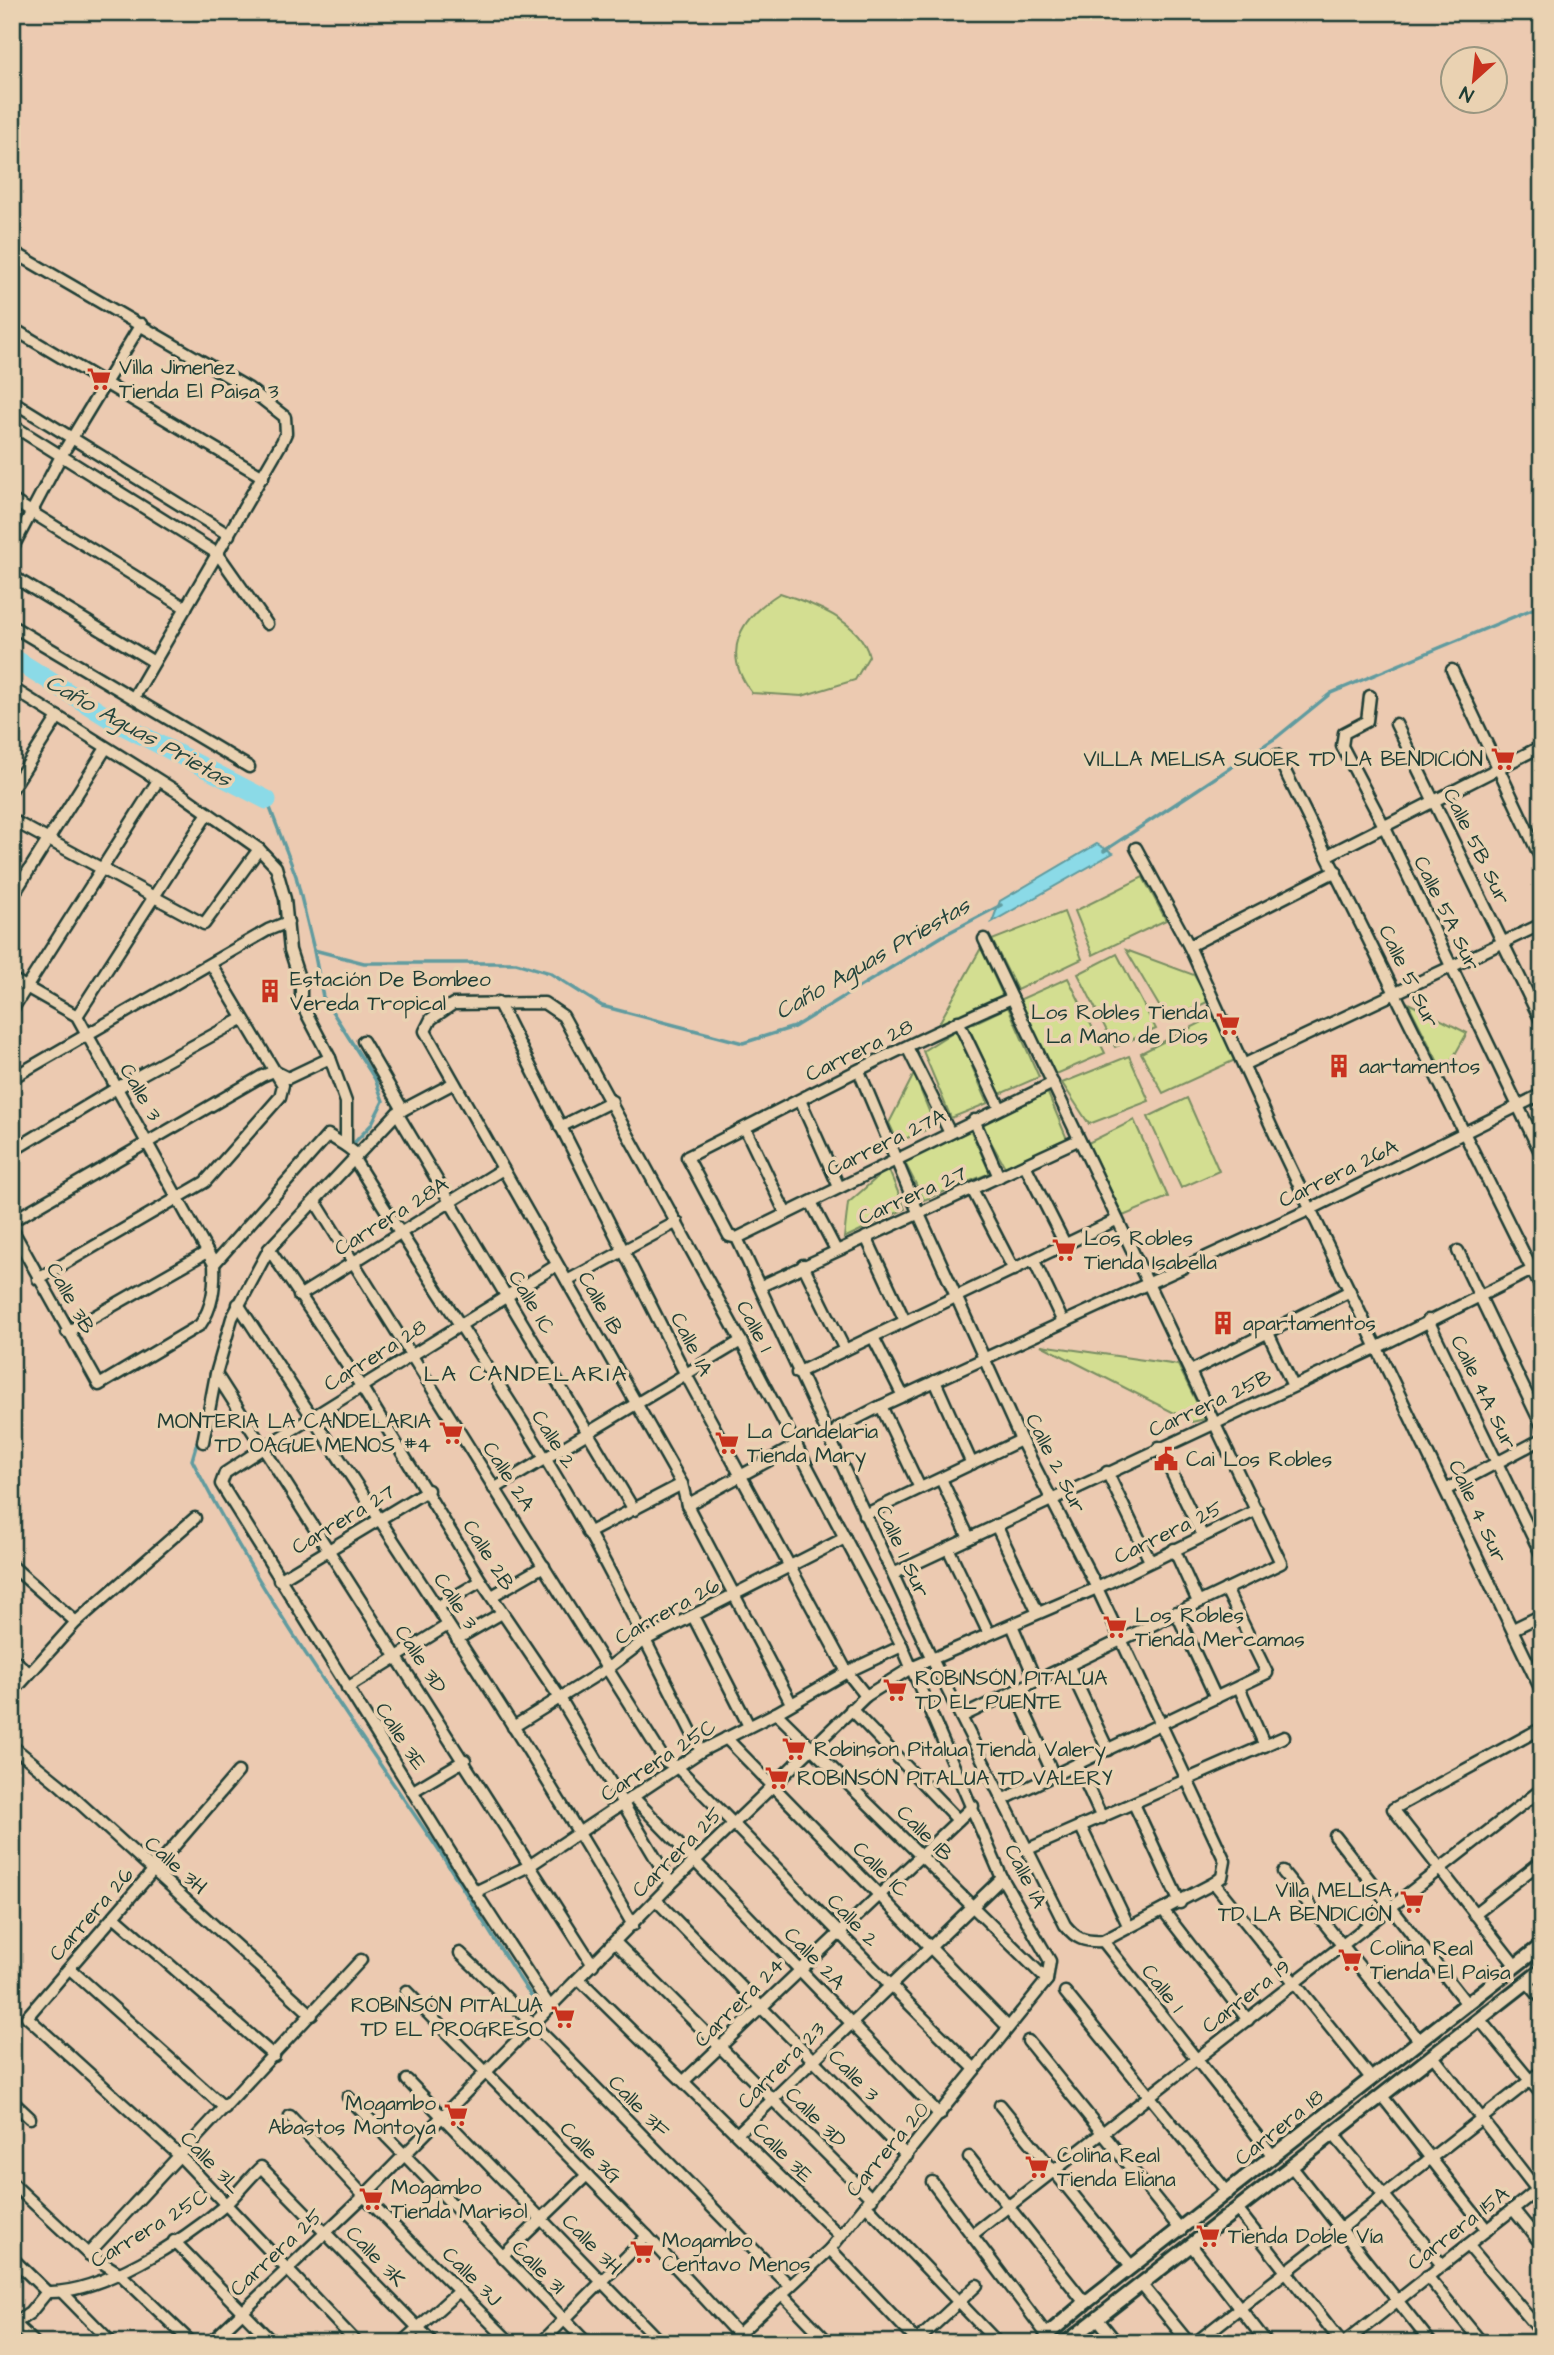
<svg xmlns="http://www.w3.org/2000/svg" width="1554" height="2355" font-family="'Architects Daughter',sans-serif">
	<style>
		.green { fill: #d3de91; stroke: #798e62; stroke-width: 2 }
		.water { fill: #8bdae7; stroke: #609b9f; stroke-width: 2 }
		.lines { fill: none; stroke-linecap: round; stroke-linejoin: round }
		.stream { stroke: #609b9f; stroke-width: 3.5 }
		.river { stroke: #8bdae7; stroke-width: 19 }
		.minor-casing { stroke: #1f3d34; stroke-width: 15 }
		.tertiary-casing { stroke: #1f3d34; stroke-width: 18 }
		.minor { stroke: #ead2b2; stroke-width: 10 }
		.tertiary { stroke: #ead2b2; stroke-width: 12 }
		.labels { text-anchor: middle; stroke-width: 7; stroke-linejoin: round; paint-order: stroke }
		.poi-label { font-size: 21px; fill: #1f3d34; stroke: #ead2b2; text-anchor: start }
		.street-label { font-size: 21px; fill: #1f3d34; stroke: #ead2b2 }
		.water-label { font-size: 23px; font-style: italic; fill: #24453d; stroke: #ead2b2 }
		.neighbourhood-label { font-size: 23px; letter-spacing: 2px; fill: #1f3d34; stroke: #ead2b2 }
	</style>
	<rect width="100%" height="100%" fill="#eccab1"/>
	<filter id="ink" filterUnits="userSpaceOnUse"><feTurbulence type="fractalNoise" baseFrequency=".0143" numOctaves="2"/><feDisplacementMap in="SourceGraphic" scale="14" xChannelSelector="R" yChannelSelector="G"/><feConvolveMatrix kernelMatrix="1 2 1 2 8 2 1 2 1" color-interpolation-filters="sRGB"/></filter>
	<g filter="url(#ink)">
		<g class="green">
			<path d="M780,593C811,603 861,621 869,656L855,680L802,696L752,693C720,652 740,618 780,593Z"/>
			<path d="M1143,877L1166,920L1093,955L1075,911Z"/>
			<path d="M1064,912L1082,959L1017,990L992,940Z"/>
			<path d="M981,948L1003,996L937,1027Z"/>
			<path d="M1126,950L1194,975L1209,1001L1168,1021Z"/>
			<path d="M1117,954L1156,1029L1115,1047L1078,974Z"/>
			<path d="M1068,978L1105,1053L1054,1075L1019,1000Z"/>
			<path d="M1408,1003L1467,1033L1444,1074Z"/>
			<path d="M1008,1007L1039,1077L1000,1094L968,1026Z"/>
			<path d="M1214,1016L1235,1060L1163,1093L1141,1053Z"/>
			<path d="M956,1030L988,1103L951,1118L923,1051Z"/>
			<path d="M1129,1056L1149,1101L1089,1124L1062,1083Z"/>
			<path d="M914,1074L935,1126L898,1142L889,1123Z"/>
			<path d="M1047,1091L1067,1139L1005,1167L979,1121Z"/>
			<path d="M1187,1098L1219,1171L1181,1188L1148,1117Z"/>
			<path d="M1134,1120L1168,1197L1123,1216L1088,1143Z"/>
			<path d="M969,1127L990,1173L924,1200L902,1157Z"/>
			<path d="M888,1168L905,1209L844,1238L848,1203Z"/>
			<path d="M1041,1345L1178,1365L1205,1419L1192,1422Z"/>
		</g>
		<path class="water" d="M1097,844L1113,853L992,922L1000,901Z"/>
		<g class="lines">
			<g class="stream">
				<path d="M267,800L296,876L314,950L364,963H516L550,973L602,1006L743,1043L794,1027L946,934L1001,905"/>
				<path d="M1104,851L1277,737L1331,693L1542,605"/>
				<path d="M314,951L323,997L375,1079L383,1101L371,1125L355,1142"/>
				<path d="M201,1429L192,1460C259,1592 346,1714 429,1836C466,1890 497,1948 535,2001"/>
			</g>
			<path class="river" d="M12,657L112,720L267,800"/>
			<g class="minor-casing">
				<g id="minor">
					<path d="M12,251L248,388L285,417L286,433L282,442L134,697"/>
					<path d="M12,328L263,477"/>
					<path d="M12,401L229,535"/>
					<path d="M12,425L218,554L267,624"/>
					<path d="M12,500L186,608"/>
					<path d="M12,549L61,456L141,324"/>
					<path d="M12,576L154,662"/>
					<path d="M12,626L249,767"/>
					<path d="M1452,670L1542,861"/>
					<path d="M12,688L184,796L259,849L276,867L285,899L290,950L301,984V1003L330,1058L346,1102V1146L355,1153L354,1159C431,1285 517,1405 589,1533C628,1604 664,1678 701,1751"/>
					<path d="M1370,696L1367,721L1344,733L1342,746L1384,826L1542,1156"/>
					<path d="M1396,724L1542,1023"/>
					<path d="M1277,755L1542,1290"/>
					<path d="M12,789L58,717"/>
					<path d="M12,820L204,924L259,849"/>
					<path d="M1136,848L1189,946L1282,1150L1542,1692"/>
					<path d="M1328,855L1542,746"/>
					<path d="M12,897L106,748"/>
					<path d="M1189,946L1336,871"/>
					<path d="M12,979L77,1016L214,1264C215,1286 213,1307 200,1325L99,1385L12,1229"/>
					<path d="M498,1002L685,1373L847,1672L866,1696"/>
					<path d="M12,1010L157,782"/>
					<path d="M77,1016L208,813"/>
					<path d="M958,1021L1000,1108"/>
					<path d="M363,1041L403,1110"/>
					<path d="M907,1047L950,1133"/>
					<path d="M1245,1064L1542,924"/>
					<path d="M859,1071L918,1212L1021,1440L1097,1588L1225,1861L1222,1877L1214,1883L1103,1941C1084,1942 1076,1939 1065,1925L932,1659L737,1238L729,1236L687,1157C794,1103 901,1046 1012,998"/>
					<path d="M12,1078L268,930L288,922"/>
					<path d="M800,1100L839,1187"/>
					<path d="M397,1113L634,1510"/>
					<path d="M974,1120L999,1177"/>
					<path d="M560,1127L612,1101"/>
					<path d="M745,1128L786,1214"/>
					<path d="M12,1151L115,1089L242,1019"/>
					<path d="M1025,1165L1066,1246"/>
					<path d="M972,1189L1014,1270"/>
					<path d="M315,1201L665,1761L676,1766C777,1866 873,1971 975,2069"/>
					<path d="M811,1202L836,1250"/>
					<path d="M12,1221L262,1076L274,1071L288,1078L330,1058"/>
					<path d="M866,1237L905,1321"/>
					<path d="M737,1238L1053,1083"/>
					<path d="M269,1249L361,1386L481,1581L560,1698L671,1884"/>
					<path d="M1458,1251L1542,1426"/>
					<path d="M1034,1261L1063,1322"/>
					<path d="M214,1264L328,1135L346,1146"/>
					<path d="M803,1265L845,1350"/>
					<path d="M38,1279L205,1182L280,1097L283,1085L211,964"/>
					<path d="M567,1281L677,1222"/>
					<path d="M761,1286L1078,1140"/>
					<path d="M299,1296L503,1169"/>
					<path d="M238,1304C372,1510 511,1712 633,1925"/>
					<path d="M1428,1320L1542,1556"/>
					<path d="M67,1332L207,1252"/>
					<path d="M1268,1333L1293,1386"/>
					<path d="M873,1337L903,1396"/>
					<path d="M1191,1371L1350,1291"/>
					<path d="M797,1373L1116,1220"/>
					<path d="M216,1374L593,1965"/>
					<path d="M935,1381L972,1464"/>
					<path d="M881,1406L920,1488"/>
					<path d="M831,1438L838,1428L881,1406L1311,1209L1542,1094"/>
					<path d="M203,1442L216,1374L232,1318L269,1249L397,1113L454,1083"/>
					<path d="M1159,1447L1202,1535"/>
					<path d="M1107,1472L1150,1561"/>
					<path d="M941,1479L969,1538"/>
					<path d="M494,1489L741,1341"/>
					<path d="M1447,1489L1542,1439"/>
					<path d="M687,1505L797,1445"/>
					<path d="M864,1515L1021,1440"/>
					<path d="M996,1525L1038,1613"/>
					<path d="M588,1533L682,1484"/>
					<path d="M948,1548L989,1634"/>
					<path d="M1174,1549L1198,1602"/>
					<path d="M12,1566L76,1622"/>
					<path d="M893,1574L1378,1347L1542,1265"/>
					<path d="M279,1580L428,1490"/>
					<path d="M492,1596L544,1566"/>
					<path d="M437,1607L481,1581"/>
					<path d="M1176,1612L1216,1698"/>
					<path d="M693,1616L749,1726"/>
					<path d="M1012,1625L1036,1681"/>
					<path d="M1513,1629L1542,1615"/>
					<path d="M457,1639L502,1613"/>
					<path d="M12,1658L29,1673"/>
					<path d="M1068,1665L1108,1750"/>
					<path d="M1239,1687L1265,1746"/>
					<path d="M347,1688L448,1625"/>
					<path d="M1015,1691L1054,1776"/>
					<path d="M12,1693L76,1622L195,1518"/>
					<path d="M851,1709L958,1820"/>
					<path d="M776,1713L1047,1980"/>
					<path d="M961,1717L1281,1563L984,939"/>
					<path d="M513,1727L608,1668L645,1640L845,1538"/>
					<path d="M726,1738L1008,2027"/>
					<path d="M12,1746L60,1785L312,2015"/>
					<path d="M1077,1764L1102,1818"/>
					<path d="M238,1772L27,2017L180,2156L357,2343"/>
					<path d="M413,1791L465,1760"/>
					<path d="M633,1797L940,2115"/>
					<path d="M1002,1800L1267,1673L1226,1589"/>
					<path d="M1134,1804L1180,1903"/>
					<path d="M1081,1827L1129,1927"/>
					<path d="M1335,1836L1467,2004"/>
					<path d="M1028,1849L1284,1737"/>
					<path d="M1283,1872L1419,2040"/>
					<path d="M1214,1883L1371,2078"/>
					<path d="M475,1892L529,1866L701,1751L776,1713L847,1672L902,1646"/>
					<path d="M656,1900L907,2156"/>
					<path d="M1163,1910L1248,2020"/>
					<path d="M1474,1914L1542,1861"/>
					<path d="M115,1917L274,2056"/>
					<path d="M1103,1941L1273,2156"/>
					<path d="M616,1943L872,2199"/>
					<path d="M460,1953C573,2060 679,2176 790,2286"/>
					<path d="M1515,1965L1393,1809L1542,1728"/>
					<path d="M70,1969L225,2108"/>
					<path d="M579,1979L839,2235"/>
					<path d="M1527,1982L1542,1999"/>
					<path d="M406,1991L647,2236L746,2343"/>
					<path d="M1065,1992L1228,2193"/>
					<path d="M550,2007L475,1892L221,1484L225,1473L263,1448L557,1265"/>
					<path d="M1480,2020L1542,2095"/>
					<path d="M1028,2041L1181,2230"/>
					<path d="M1433,2056L1537,2190"/>
					<path d="M407,2080L661,2343"/>
					<path d="M684,2081L973,1806"/>
					<path d="M1382,2096L1487,2230"/>
					<path d="M348,2097L587,2343"/>
					<path d="M12,2101L30,2118"/>
					<path d="M1000,2105L1132,2267"/>
					<path d="M290,2116L364,2196L511,2343"/>
					<path d="M737,2134L1002,1878"/>
					<path d="M1333,2134L1442,2265"/>
					<path d="M969,2157L1085,2303"/>
					<path d="M1291,2166L1431,2343"/>
					<path d="M932,2182L1053,2343"/>
					<path d="M12,2183L88,2254L119,2273L192,2343"/>
					<path d="M866,2205L998,2343"/>
					<path d="M1237,2209L1342,2343"/>
					<path d="M1513,2209L1542,2245"/>
					<path d="M973,2234L1542,1789"/>
					<path d="M174,2241L273,2343"/>
					<path d="M1191,2245L1267,2343"/>
					<path d="M1468,2245L1542,2333"/>
					<path d="M830,2249L919,2343"/>
					<path d="M88,2254L361,1960"/>
					<path d="M502,2257L587,2175"/>
					<path d="M12,2258L47,2292"/>
					<path d="M1427,2276L1482,2343"/>
					<path d="M1141,2284L1189,2343"/>
					<path d="M62,2292L112,2343"/>
					<path d="M782,2294L829,2343"/>
					<path d="M1097,2318L1117,2343"/>
					<path d="M12,2325L30,2313L47,2292C100,2294 185,2240 224,2206C237,2194 248,2179 261,2167L433,2343"/>
					<path d="M16,2325L35,2343"/>
					<path d="M917,2341L977,2285"/>
					<path d="M210,2343L364,2196L671,1884L866,1696L911,1668L1097,1588L1257,1510"/>
					<path d="M401,2343L459,2291"/>
					<path d="M541,2343L647,2236"/>
					<path d="M729,2343L830,2249L1047,1980L1050,1961L1002,1878L902,1646L741,1341L563,1016L544,1003L453,1004L431,1019L425,1031L682,1484L687,1505L791,1703"/>
					<path d="M1195,2343L1542,2071"/>
					<path d="M1344,2343L1542,2186"/>
				</g>
			</g>
			<g class="tertiary-casing">
				<g id="tertiary">
					<path d="M1044,2343L1048,2334L1085,2303L1542,1945"/>
					<path d="M1066,2343L1542,1970"/>
				</g>
			</g>
			<use href="#minor" class="minor"/>
			<use href="#tertiary" class="tertiary"/>
		</g>
	</g>
	<defs>
		<g id="supermarket-bare" transform="scale(1.89)"><path d="M-6-5.5h2.5l.6 2H6L4.5 2H-2.5L-4.4-4H-6ZM-1.5 3.2a1.3 1.3 0 1 0 .1 0ZM3 3.2a1.3 1.3 0 1 0 .1 0Z" fill="#c8321e" stroke="#ead2b2" stroke-width="2.5" paint-order="stroke"/></g>
		<g id="building-bare" transform="scale(1.89)"><path d="M-4-6H4V6H1V3H-1V6H-4ZM-2.5-4.3h1.7v1.8h-1.7ZM.8-4.3h1.7v1.8H.8ZM-2.5-1h1.7V.8h-1.7ZM.8-1h1.7V.8H.8Z" fill="#c8321e" stroke="#ead2b2" stroke-width="2.5" paint-order="stroke"/></g>
		<g id="civic-bare" transform="scale(1.89)"><path d="M-.6-6.5H3V-4.5H.6V-3L4-1V1h2V6H-6V1h2V-1L-.6-3ZM-1.2 2.5V6h2.4V2.5Z" fill="#c8321e" stroke="#ead2b2" stroke-width="2.5" paint-order="stroke"/></g>
	</defs>
	<g fill-rule="evenodd">
		<use href="#supermarket-bare" x="99" y="379"/>
		<use href="#supermarket-bare" x="1503" y="759"/>
		<use href="#building-bare" x="270" y="991"/>
		<use href="#supermarket-bare" x="1228" y="1024"/>
		<use href="#building-bare" x="1339" y="1066"/>
		<use href="#supermarket-bare" x="1064" y="1250"/>
		<use href="#building-bare" x="1223" y="1323"/>
		<use href="#supermarket-bare" x="451" y="1433"/>
		<use href="#supermarket-bare" x="727" y="1443"/>
		<use href="#civic-bare" x="1166" y="1459"/>
		<use href="#supermarket-bare" x="1115" y="1627"/>
		<use href="#supermarket-bare" x="895" y="1690"/>
		<use href="#supermarket-bare" x="794" y="1749"/>
		<use href="#supermarket-bare" x="777" y="1778"/>
		<use href="#supermarket-bare" x="1412" y="1902"/>
		<use href="#supermarket-bare" x="1350" y="1960"/>
		<use href="#supermarket-bare" x="563" y="2017"/>
		<use href="#supermarket-bare" x="456" y="2115"/>
		<use href="#supermarket-bare" x="1037" y="2167"/>
		<use href="#supermarket-bare" x="371" y="2199"/>
		<use href="#supermarket-bare" x="1208" y="2236"/>
		<use href="#supermarket-bare" x="642" y="2252"/>
	</g>
	<g class="labels">
		<g class="poi-label">
			<text x="119" y="374">Villa Jimenez<tspan x="119" dy="24">Tienda El Paisa 3</tspan></text>
			<text x="1483" y="766" text-anchor="end">VILLA MELISA SUOER TD LA BENDICIÓN</text>
			<text x="290" y="986">Estación De Bombeo<tspan x="290" dy="24">Vereda Tropical</tspan></text>
			<text x="1208" y="1019" text-anchor="end">Los Robles Tienda<tspan x="1208" dy="24">La Mano de Dios</tspan></text>
			<text x="1359" y="1073">aartamentos</text>
			<text x="1084" y="1245">Los Robles<tspan x="1084" dy="24">Tienda Isabella</tspan></text>
			<text x="1243" y="1330">apartamentos</text>
			<text x="431" y="1428" text-anchor="end">MONTERIA LA CANDELARIA<tspan x="431" dy="24">TD OAGUE MENOS #4</tspan></text>
			<text x="747" y="1438">La Candelaria<tspan x="747" dy="24">Tienda Mary</tspan></text>
			<text x="1186" y="1466">Cai Los Robles</text>
			<text x="1135" y="1622">Los Robles<tspan x="1135" dy="24">Tienda Mercamas</tspan></text>
			<text x="915" y="1685">ROBINSÓN PITALUA<tspan x="915" dy="24">TD EL PUENTE</tspan></text>
			<text x="814" y="1756">Robinson Pitalua Tienda Valery</text>
			<text x="797" y="1785">ROBINSÓN PITALUA TD VALERY</text>
			<text x="1392" y="1897" text-anchor="end">Villa MELISA<tspan x="1392" dy="24">TD LA BENDICIÓN</tspan></text>
			<text x="1370" y="1955">Colina Real<tspan x="1370" dy="24">Tienda El Paisa</tspan></text>
			<text x="543" y="2012" text-anchor="end">ROBINSÓN PITALUA<tspan x="543" dy="24">TD EL PROGRESO</tspan></text>
			<text x="436" y="2110" text-anchor="end">Mogambo<tspan x="436" dy="24">Abastos Montoya</tspan></text>
			<text x="1057" y="2162">Colina Real<tspan x="1057" dy="24">Tienda Eliana</tspan></text>
			<text x="391" y="2194">Mogambo<tspan x="391" dy="24">Tienda Marisol</tspan></text>
			<text x="1228" y="2243">Tienda Doble Vía</text>
			<text x="662" y="2247">Mogambo<tspan x="662" dy="24">Centavo Menos</tspan></text>
		</g>
		<g class="street-label">
			<text transform="translate(1477 846) rotate(64)" y="7">Calle 5B Sur</text>
			<text transform="translate(1447 913) rotate(64)" y="7">Calle 5A Sur</text>
			<text transform="translate(1409 976) rotate(64)" y="7">Calle 5 Sur</text>
			<text transform="translate(859 1050) rotate(-26)" y="7">Carrera 28</text>
			<text transform="translate(141 1092) rotate(60)" y="7">Calle 3</text>
			<text transform="translate(886 1142) rotate(-26)" y="7">Carrera 27A</text>
			<text transform="translate(1338 1173) rotate(-26)" y="7">Carrera 26A</text>
			<text transform="translate(912 1195) rotate(-24)" y="7">Carrera 27</text>
			<text transform="translate(391 1216) rotate(-32)" y="7">Carrera 28A</text>
			<text transform="translate(71 1298) rotate(61)" y="7">Calle 3B</text>
			<text transform="translate(532 1302) rotate(59)" y="7">Calle 1C</text>
			<text transform="translate(601 1303) rotate(60)" y="7">Calle 1B</text>
			<text transform="translate(755 1326) rotate(62)" y="7">Calle 1</text>
			<text transform="translate(692 1344) rotate(63)" y="7">Calle 1A</text>
			<text transform="translate(375 1355) rotate(-32)" y="7">Carrera 28</text>
			<text transform="translate(1484 1392) rotate(64)" y="7">Calle 4A Sur</text>
			<text transform="translate(1210 1403) rotate(-25)" y="7">Carrera 25B</text>
			<text transform="translate(554 1439) rotate(58)" y="7">Calle 2</text>
			<text transform="translate(1056 1463) rotate(63)" y="7">Calle 2 Sur</text>
			<text transform="translate(509 1476) rotate(57)" y="7">Calle 2A</text>
			<text transform="translate(1478 1511) rotate(65)" y="7">Calle 4 Sur</text>
			<text transform="translate(343 1519) rotate(-31)" y="7">Carrera 27</text>
			<text transform="translate(1168 1532) rotate(-26)" y="7">Carrera 25</text>
			<text transform="translate(903 1551) rotate(65)" y="7">Calle 1 Sur</text>
			<text transform="translate(489 1555) rotate(58)" y="7">Calle 2B</text>
			<text transform="translate(456 1601) rotate(57)" y="7">Calle 3</text>
			<text transform="translate(667 1611) rotate(-29)" y="7">Carrera 26</text>
			<text transform="translate(421 1659) rotate(57)" y="7">Calle 3D</text>
			<text transform="translate(401 1736) rotate(57)" y="7">Calle 3E</text>
			<text transform="translate(658 1760) rotate(-33)" y="7">Carrera 25C</text>
			<text transform="translate(925 1833) rotate(45)" y="7">Calle 1B</text>
			<text transform="translate(677 1852) rotate(-45)" y="7">Carrera 25</text>
			<text transform="translate(176 1865) rotate(42)" y="7">Calle 3H</text>
			<text transform="translate(881 1869) rotate(45)" y="7">Calle 1C</text>
			<text transform="translate(1026 1876) rotate(63)" y="7">Calle 1A</text>
			<text transform="translate(91 1914) rotate(-49)" y="7">Carrera 26</text>
			<text transform="translate(853 1920) rotate(47)" y="7">Calle 2</text>
			<text transform="translate(815 1958) rotate(46)" y="7">Calle 2A</text>
			<text transform="translate(1163 1988) rotate(52)" y="7">Calle 1</text>
			<text transform="translate(1246 1996) rotate(-38)" y="7">Carrera 19</text>
			<text transform="translate(739 2002) rotate(-45)" y="7">Carrera 24</text>
			<text transform="translate(781 2065) rotate(-45)" y="7">Carrera 23</text>
			<text transform="translate(854 2075) rotate(46)" y="7">Calle 3</text>
			<text transform="translate(639 2106) rotate(46)" y="7">Calle 3F</text>
			<text transform="translate(816 2117) rotate(45)" y="7">Calle 3D</text>
			<text transform="translate(1279 2127) rotate(-39)" y="7">Carrera 18</text>
			<text transform="translate(887 2149) rotate(-50)" y="7">Carrera 20</text>
			<text transform="translate(591 2152) rotate(45)" y="7">Calle 3G</text>
			<text transform="translate(783 2152) rotate(45)" y="7">Calle 3E</text>
			<text transform="translate(211 2162) rotate(46)" y="7">Calle 3L</text>
			<text transform="translate(149 2228) rotate(-31)" y="7">Carrera 25C</text>
			<text transform="translate(1458 2228) rotate(-38)" y="7">Carrera 15A</text>
			<text transform="translate(592 2244) rotate(46)" y="7">Calle 3H</text>
			<text transform="translate(276 2252) rotate(-43)" y="7">Carrera 25</text>
			<text transform="translate(376 2256) rotate(46)" y="7">Calle 3K</text>
			<text transform="translate(539 2267) rotate(45)" y="7">Calle 3I</text>
			<text transform="translate(472 2276) rotate(45)" y="7">Calle 3J</text>
		</g>
		<g class="water-label">
			<text transform="translate(139 730) rotate(29)" y="8">Caño Aguas Prietas</text>
			<text transform="translate(872 958) rotate(-30)" y="8">Caño Aguas Priestas</text>
		</g>
		<g class="neighbourhood-label">
			<text x="526" y="1381">LA CANDELARIA</text>
		</g>
	</g>
	<rect width="1554" height="2355" fill="none" stroke="#ead2b2" stroke-width="42"/>
	<rect x="21" y="21" width="1512" height="2313" fill="none" stroke="#1f3d34" stroke-width="2.5" filter="url(#ink)"/>
	<g transform="translate(1474 80) rotate(207)"><circle r="33" fill="#ead2b2" stroke="#999680" stroke-width="2"/>
	<path d="M0-5L12 26L0 18L-12 26Z" fill="#c8321e"/>
	<text y="-10" font-size="19" font-weight="bold" text-anchor="middle" fill="#1f3d34">N</text>
	</g>
</svg>
